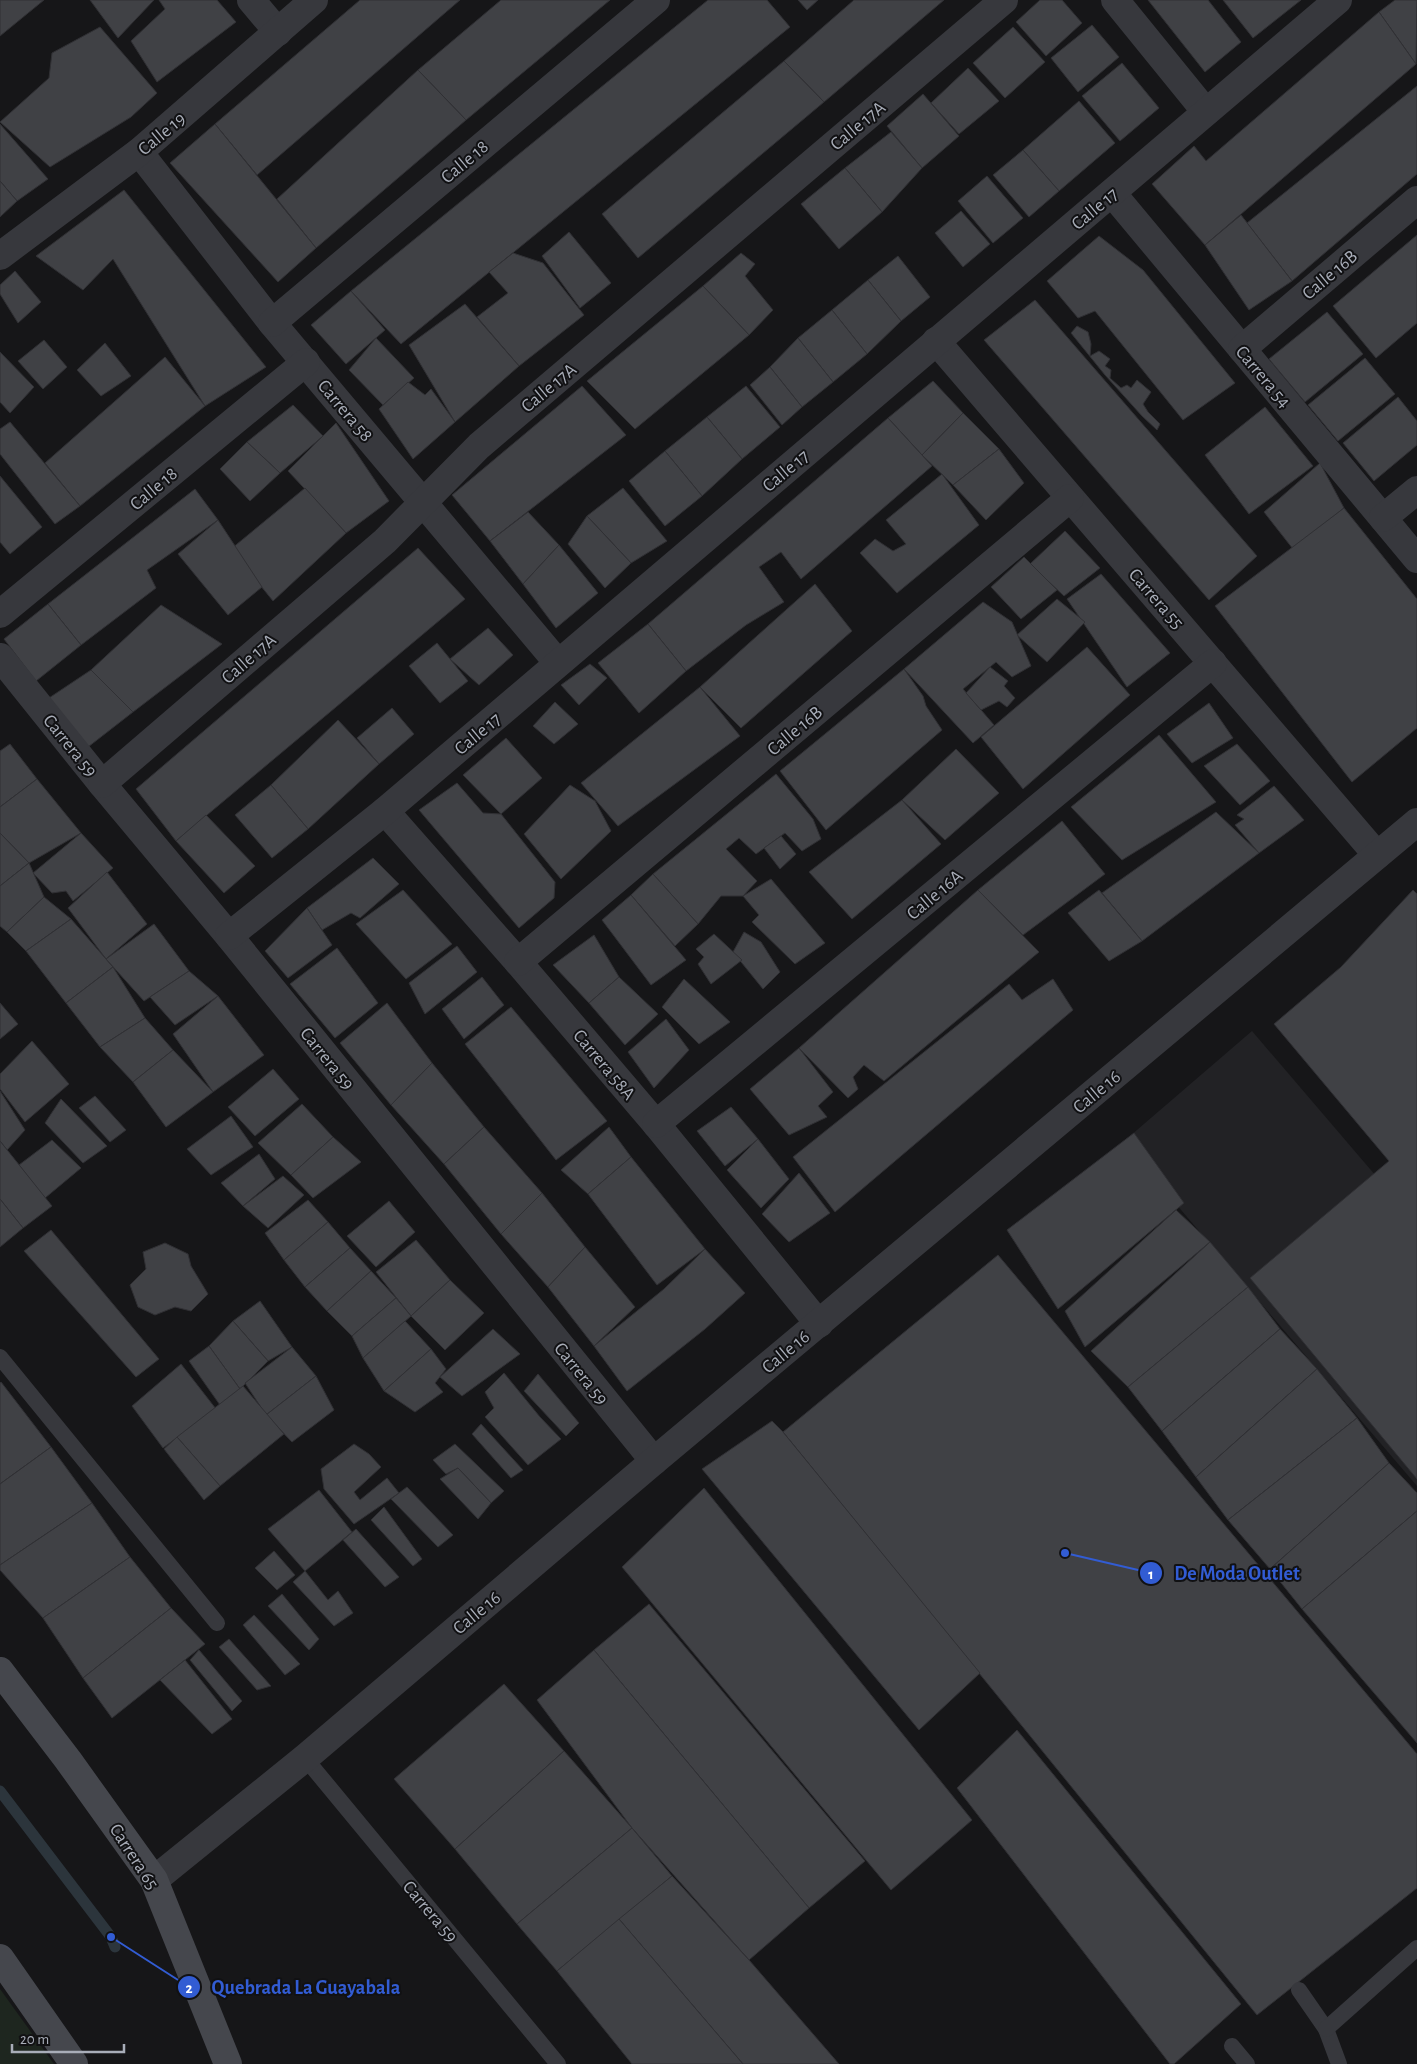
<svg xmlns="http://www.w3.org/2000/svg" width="1417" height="2064" font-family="'Alegreya Sans',sans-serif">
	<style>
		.built { fill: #222225 }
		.green { fill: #1e261f }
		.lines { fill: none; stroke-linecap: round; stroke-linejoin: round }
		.stream { stroke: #2c353c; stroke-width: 11 }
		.building { fill: #404145; stroke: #303034 }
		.lane { stroke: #37383d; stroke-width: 16 }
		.street { stroke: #37383d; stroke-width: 28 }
		.secondary { stroke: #45474d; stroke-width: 28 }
		.labels { text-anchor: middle; stroke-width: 4; stroke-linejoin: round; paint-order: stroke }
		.street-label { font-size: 19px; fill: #a8adb8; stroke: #111113 }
		.leader { fill: none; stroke: #325cd3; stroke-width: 2 }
		.callout-dot { fill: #325cd3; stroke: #111113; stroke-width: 2 }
		.mark-label { font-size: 15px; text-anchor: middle; font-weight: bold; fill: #fff }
		.callout-label { font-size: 20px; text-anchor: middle; font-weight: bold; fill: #325cd3; stroke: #111113; stroke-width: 4; stroke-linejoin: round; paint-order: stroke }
	</style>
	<rect width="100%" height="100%" fill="#161618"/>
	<path class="built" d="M1252,1031L1417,1224V1486L1123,1142Z"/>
	<path class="green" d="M0,1989L54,2064H0Z"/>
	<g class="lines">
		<path class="stream" d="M0,1791L111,1937L115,1947"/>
	</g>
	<g class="building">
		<path d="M0,0H44L0,36Z"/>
		<path d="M90,0H154L118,38Z"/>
		<path d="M159,0H217L236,22L157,82L131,41L165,9Z"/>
		<path d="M360,0H460L257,175L215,124Z"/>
		<path d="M501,0H610L466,120L418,70Z"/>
		<path d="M708,0H767L790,27L401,344L351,291Z"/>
		<path d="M798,0H818L807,10Z"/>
		<path d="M854,0H944L824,102L784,61Z"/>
		<path d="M1040,0H1062L1082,23L1046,56L1016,22Z"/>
		<path d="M1148,0H1208L1241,42L1205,72Z"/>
		<path d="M1223,0H1301L1253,38Z"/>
		<path d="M1395,0H1417L1416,64L1379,12Z"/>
		<path d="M1379,12L1416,64L1205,245L1152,184L1194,146L1206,161Z"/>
		<path d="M1092,25L1119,57L1078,92L1051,58Z"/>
		<path d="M100,27L157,93L131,117L50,167L0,122L49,78L52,53Z"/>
		<path d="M1013,27L1045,62L1005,98L973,63Z"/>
		<path d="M784,61L824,102L638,258L602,214Z"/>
		<path d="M1122,63L1159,108L1120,141L1082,96Z"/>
		<path d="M968,68L999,101L959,134L931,103Z"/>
		<path d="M418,70L466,120L316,248L277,199Z"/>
		<path d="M1417,86V174L1292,281L1247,223Z"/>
		<path d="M923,94L959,136L922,168L887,126Z"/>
		<path d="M1079,101L1115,143L1059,191L1023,150Z"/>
		<path d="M0,124L48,179L17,201L0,181Z"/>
		<path d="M215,124L316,248L278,282L170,163Z"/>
		<path d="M891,132L922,168L882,212L845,168Z"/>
		<path d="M1023,150L1059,191L1029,217L993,175Z"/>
		<path d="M845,168L882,212L839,249L801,204Z"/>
		<path d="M987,176L1023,218L993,243L958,201Z"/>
		<path d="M0,181L17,201L0,217Z"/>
		<path d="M124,190L266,367L205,406L113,259L83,290L36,256Z"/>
		<path d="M961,211L990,244L963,267L935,233Z"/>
		<path d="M1241,215L1292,281L1249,310L1205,245Z"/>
		<path d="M569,232L611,283L580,308L542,256Z"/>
		<path d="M1417,235V323L1376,358L1333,306Z"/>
		<path d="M1099,236L1143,270L1235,383L1183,420L1095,311L1078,318L1047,281Z"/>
		<path d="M513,253L543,263L584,315L519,366L477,317L508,293L489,272Z"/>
		<path d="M741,253L755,264L745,276L773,310L749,335L703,286Z"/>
		<path d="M898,256L930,297L901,321L868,280Z"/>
		<path d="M15,271L41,302L18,323L0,294V285Z"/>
		<path d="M868,280L901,321L867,354L832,310Z"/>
		<path d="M703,286L749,335L635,429L587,381Z"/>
		<path d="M351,291L385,330L346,364L311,325Z"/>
		<path d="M1035,300L1257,556L1209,600L984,340Z"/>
		<path d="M465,304L519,366L455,422L409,345Z"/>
		<path d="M832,310L867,354L833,382L798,338Z"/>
		<path d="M1327,312L1363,354L1305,402L1269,359Z"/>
		<path d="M1077,326L1088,332L1091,344L1090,356L1099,351L1110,359L1105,366L1111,370L1110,378L1121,388L1127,385L1131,388L1137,380L1151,392L1143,404L1148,412L1160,424L1157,430L1142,416L1105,375L1071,333Z"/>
		<path d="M376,338L414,378L383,405L349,370Z"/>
		<path d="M798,338L833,382L802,407L770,367Z"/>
		<path d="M44,340L67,367L43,389L18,361Z"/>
		<path d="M105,343L131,376L101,396L77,370Z"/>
		<path d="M0,352L34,387L10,413L0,402Z"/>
		<path d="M165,357L205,406L80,506L45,463Z"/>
		<path d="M1365,358L1395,394L1338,441L1308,405Z"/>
		<path d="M770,367L802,407L782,425L750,385Z"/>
		<path d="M933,381L963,413L922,455L888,418Z"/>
		<path d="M408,382L425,395L431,389L455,422L413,459L379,409Z"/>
		<path d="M582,386L626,435L490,541L452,495Z"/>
		<path d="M746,386L780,427L742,459L707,417Z"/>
		<path d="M1398,397L1417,421V445L1374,481L1343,443Z"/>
		<path d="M293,405L323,436L280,473L247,442Z"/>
		<path d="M1265,407L1313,466L1249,514L1205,455Z"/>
		<path d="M963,413L999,449L953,485L922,455Z"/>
		<path d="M707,417L742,459L702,496L665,451Z"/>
		<path d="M888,418L932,466L801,579L781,552L759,567L784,602L746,625L686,671L648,624Z"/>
		<path d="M10,422L80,506L55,524L0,454V429Z"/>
		<path d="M336,423L389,501L346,533L288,471Z"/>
		<path d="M247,442L280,473L250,501L220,469Z"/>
		<path d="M999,449L1024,483L986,520L953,485Z"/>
		<path d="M665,451L702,496L665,526L629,481Z"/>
		<path d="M1320,463L1344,508L1293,549L1264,512Z"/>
		<path d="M942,474L979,525L897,593L860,553L875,539L893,551L906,544L886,520Z"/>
		<path d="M0,476L42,527L10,554L0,542Z"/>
		<path d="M305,488L346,533L273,601L231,549Z"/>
		<path d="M623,488L667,541L631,563L587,516Z"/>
		<path d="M195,489L218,520L147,570L156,588L81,645L48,604Z"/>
		<path d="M1344,508L1417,599V728L1352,782L1215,606Z"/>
		<path d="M528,512L559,545L523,584L490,541Z"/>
		<path d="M587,516L631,563L605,588L568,544Z"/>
		<path d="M218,520L262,587L228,615L178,554Z"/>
		<path d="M1065,531L1100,568L1064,596L1030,564Z"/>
		<path d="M559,545L598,593L556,628L523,584Z"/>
		<path d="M418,548L465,599L176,841L136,789Z"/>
		<path d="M1024,557L1057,590L1021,619L991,587Z"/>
		<path d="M1101,574L1170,653L1127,687L1067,599Z"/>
		<path d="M815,584L852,631L741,728L700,687Z"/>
		<path d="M1057,599L1085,622L1047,662L1017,635Z"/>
		<path d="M983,602L1012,622L1031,666L1012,677L996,662L963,689L994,725L973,743L904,669Z"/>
		<path d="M48,604L81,645L36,681L4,639Z"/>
		<path d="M161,605L222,644L133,712L91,670Z"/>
		<path d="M648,624L686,671L639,713L598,663Z"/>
		<path d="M488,628L513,655L479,685L450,659Z"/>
		<path d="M437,643L468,681L440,703L409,666Z"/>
		<path d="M1087,647L1130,695L1023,789L981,737Z"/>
		<path d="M590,664L607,678L579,705L561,685Z"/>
		<path d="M990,667L1008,681L1004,686L1015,698L1007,707L999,701L981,710L966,693Z"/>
		<path d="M904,669L923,696L926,706L942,730L826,830L780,771Z"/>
		<path d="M91,670L133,712L88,747L49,698Z"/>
		<path d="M700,687L740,736L618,826L581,783Z"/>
		<path d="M555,702L578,724L554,744L533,726Z"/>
		<path d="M1209,703L1233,738L1192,763L1167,734Z"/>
		<path d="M392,708L414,734L379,764L357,738Z"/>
		<path d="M338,720L379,764L308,829L271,785Z"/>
		<path d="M1159,735L1216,802L1122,860L1071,807Z"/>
		<path d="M506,738L542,778L501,814L463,775Z"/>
		<path d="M10,744L37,779L0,807V751Z"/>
		<path d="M1237,744L1270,781L1240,805L1204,766Z"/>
		<path d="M956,749L999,793L945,840L902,800Z"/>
		<path d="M776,774L813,819L821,839L802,851L785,833L756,854L739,838L726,849L757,881L743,896H721L698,924L653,874Z"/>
		<path d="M37,779L81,833L29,863L0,833V807Z"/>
		<path d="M457,783L483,813L501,814L555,882L554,898L519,928L419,810Z"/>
		<path d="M271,785L308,829L272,858L235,815Z"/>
		<path d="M570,785L595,801L611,831L561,879L524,834Z"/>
		<path d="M1274,786L1304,820L1259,853L1235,825L1244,819L1237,815Z"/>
		<path d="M902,800L941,844L852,919L809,872Z"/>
		<path d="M1216,812L1259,853L1142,941L1102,893Z"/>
		<path d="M206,815L255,866L224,893L176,841Z"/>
		<path d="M1062,821L1105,874L1023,935L978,890Z"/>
		<path d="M0,833L29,863L0,886Z"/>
		<path d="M81,833L113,868L73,901L66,891L52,893L33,873Z"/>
		<path d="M781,836L796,854L780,869L764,848Z"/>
		<path d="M373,858L399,884L360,918L351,913L322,930L307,908Z"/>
		<path d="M29,863L44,897L7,932L0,926V886Z"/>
		<path d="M107,872L147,924L106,959L68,908Z"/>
		<path d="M653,874L698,924L675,946L631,895Z"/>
		<path d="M771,879L825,943L795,964L752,922L759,915L743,896Z"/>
		<path d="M403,890L452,944L406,979L356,924Z"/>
		<path d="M978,890L1039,952L884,1081L864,1065L853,1077L858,1089L848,1098L799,1048Z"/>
		<path d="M1099,890L1142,941L1109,961L1068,913Z"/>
		<path d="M1413,890L1417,894V1479L1250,1278L1389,1161L1274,1024L1341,967Z"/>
		<path d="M631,895L686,960L651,985L602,920Z"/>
		<path d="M44,897L71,919L26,951L7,932Z"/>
		<path d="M307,908L332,945L288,978L265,951Z"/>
		<path d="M71,919L113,967L66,1003L26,951Z"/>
		<path d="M154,924L189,971L144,1001L106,959Z"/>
		<path d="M744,932L761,942L780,972L763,989L733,952Z"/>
		<path d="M714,934L742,960L711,984L698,964L704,957L696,949Z"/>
		<path d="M594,935L619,977L589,1003L553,965Z"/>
		<path d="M457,946L477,972L425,1014L409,983Z"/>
		<path d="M337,948L378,1003L335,1038L290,984Z"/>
		<path d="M113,967L145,1018L100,1047L66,1003Z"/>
		<path d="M189,971L218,996L175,1025L150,997Z"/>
		<path d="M482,977L504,1005L464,1039L442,1009Z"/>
		<path d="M619,977L658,1014L625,1045L589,1003Z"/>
		<path d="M684,979L730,1022L699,1044L662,1007Z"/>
		<path d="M1053,979L1073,1010L835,1212L793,1157L1009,984L1022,1000Z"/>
		<path d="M218,996L264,1055L213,1092L173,1034Z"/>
		<path d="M0,1003L18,1024L0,1039Z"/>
		<path d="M387,1003L432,1063L391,1105L340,1043Z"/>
		<path d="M511,1007L607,1121L556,1160L465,1044Z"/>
		<path d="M145,1018L173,1050L133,1082L100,1047Z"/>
		<path d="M666,1019L689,1050L654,1088L628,1052Z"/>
		<path d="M32,1041L69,1084L25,1122L0,1089V1074Z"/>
		<path d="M799,1048L833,1092L818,1106L827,1117L789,1135L750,1089Z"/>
		<path d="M173,1050L213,1092L166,1127L133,1082Z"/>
		<path d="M432,1063L484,1127L444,1164L391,1105Z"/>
		<path d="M273,1069L299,1099L255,1136L228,1107Z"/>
		<path d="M0,1091L25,1130L7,1150L0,1141Z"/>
		<path d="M95,1096L126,1130L110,1142L79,1108Z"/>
		<path d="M61,1099L107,1146L83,1163L45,1123Z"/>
		<path d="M302,1104L333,1137L291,1175L258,1143Z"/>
		<path d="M731,1107L758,1139L725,1166L697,1131Z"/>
		<path d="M231,1116L253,1147L211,1175L187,1149Z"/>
		<path d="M484,1127L542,1193L501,1234L444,1164Z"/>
		<path d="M609,1127L631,1157L588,1194L561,1170Z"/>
		<path d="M1134,1133L1184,1203L1058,1309L1007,1230Z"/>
		<path d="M333,1137L361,1162L313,1198L291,1175Z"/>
		<path d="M758,1139L789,1179L761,1208L727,1170Z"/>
		<path d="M52,1140L81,1168L45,1198L19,1165Z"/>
		<path d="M0,1141L52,1206L23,1228L0,1199Z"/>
		<path d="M259,1154L275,1179L243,1206L221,1183Z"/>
		<path d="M631,1157L705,1249L657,1285L588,1194Z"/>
		<path d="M799,1173L830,1213L789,1242L762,1214Z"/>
		<path d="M283,1176L304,1195L268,1228L243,1206Z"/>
		<path d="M542,1193L585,1247L548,1287L501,1234Z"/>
		<path d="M0,1199L23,1228L0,1247Z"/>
		<path d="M308,1200L328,1222L284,1260L265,1233Z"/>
		<path d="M389,1201L415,1232L376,1267L347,1236Z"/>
		<path d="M1176,1210L1210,1242L1085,1347L1065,1311Z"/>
		<path d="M328,1222L350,1248L305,1287L284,1260Z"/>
		<path d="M51,1230L159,1359L136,1377L24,1251Z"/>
		<path d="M416,1240L450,1280L411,1316L376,1272Z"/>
		<path d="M1210,1242L1248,1287L1128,1387L1091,1351Z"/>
		<path d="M165,1243L188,1254L191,1266L208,1294L191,1311L175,1307L155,1315L138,1307L130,1285L146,1269L143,1252Z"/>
		<path d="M585,1247L635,1307L594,1346L548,1287Z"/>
		<path d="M350,1248L371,1271L327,1311L305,1287Z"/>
		<path d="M705,1249L745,1293L705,1329L627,1391L594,1346L664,1289Z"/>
		<path d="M998,1255L1417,1754V1888L1257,2015L783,1432Z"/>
		<path d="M371,1271L396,1298L352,1336L327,1311Z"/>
		<path d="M450,1280L484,1313L445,1350L411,1316Z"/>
		<path d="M1248,1287L1280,1329L1162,1431L1128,1387Z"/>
		<path d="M396,1298L411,1316L363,1358L352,1336Z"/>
		<path d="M260,1301L292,1347L268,1361L233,1321Z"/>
		<path d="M233,1321L268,1361L240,1389L209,1346Z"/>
		<path d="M405,1321L431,1349L384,1391L363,1358Z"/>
		<path d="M493,1329L520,1354L462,1396L440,1377Z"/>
		<path d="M1280,1329L1317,1369L1196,1477L1162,1431Z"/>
		<path d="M209,1346L240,1389L220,1405L189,1361Z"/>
		<path d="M292,1347L316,1376L266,1415L245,1383Z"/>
		<path d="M431,1349L446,1369L435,1383L443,1392L415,1412L384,1391Z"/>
		<path d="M181,1364L216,1409L163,1448L132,1406Z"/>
		<path d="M1317,1369L1357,1418L1228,1520L1196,1477Z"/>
		<path d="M504,1373L540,1417L561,1439L528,1465L485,1417L494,1408L485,1392Z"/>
		<path d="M538,1374L579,1423L566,1436L524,1391Z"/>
		<path d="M316,1376L334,1410L292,1442L266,1415Z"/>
		<path d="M1,1382L51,1447L0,1484V1383Z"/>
		<path d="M243,1386L284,1434L220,1486L177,1437Z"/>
		<path d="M1357,1418L1389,1463L1270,1569L1228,1520Z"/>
		<path d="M772,1421L783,1432L980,1673L919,1730L702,1469Z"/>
		<path d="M481,1424L523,1470L511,1478L472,1434Z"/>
		<path d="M177,1437L220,1486L204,1500L164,1449Z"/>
		<path d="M354,1444L369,1454L381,1467L354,1492L360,1500L387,1478L399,1493L354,1524L324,1489L321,1469Z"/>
		<path d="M455,1444L504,1491L491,1503L458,1468L446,1474L433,1460Z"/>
		<path d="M51,1447L92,1503L0,1565V1484Z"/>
		<path d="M1389,1463L1417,1493V1511L1302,1609L1270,1569Z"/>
		<path d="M458,1468L491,1503L478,1519L440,1479Z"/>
		<path d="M407,1487L453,1535L438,1547L391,1499Z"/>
		<path d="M704,1488L972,1820L891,1890L622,1567Z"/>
		<path d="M319,1490L352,1532L305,1571L268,1529Z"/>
		<path d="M92,1503L130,1557L43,1618L0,1570V1565Z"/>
		<path d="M384,1507L422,1559L413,1566L371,1520Z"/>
		<path d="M1417,1511V1743L1302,1609Z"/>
		<path d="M356,1529L399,1577L385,1587L343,1540Z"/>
		<path d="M274,1551L295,1575L277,1590L255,1568Z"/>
		<path d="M130,1557L171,1608L83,1678L43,1618Z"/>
		<path d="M305,1571L328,1600L338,1591L353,1613L334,1626L293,1582Z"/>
		<path d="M282,1594L319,1639L309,1650L268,1606Z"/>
		<path d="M649,1604L865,1861L809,1908L594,1650Z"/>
		<path d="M171,1608L205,1644L112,1718L83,1678Z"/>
		<path d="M254,1615L300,1664L285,1675L243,1625Z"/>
		<path d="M229,1639L271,1686L257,1690L219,1647Z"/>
		<path d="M199,1650L242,1701L232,1711L190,1660Z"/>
		<path d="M594,1650L809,1908L749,1960L632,1828L537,1700Z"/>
		<path d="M185,1660L232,1719L212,1734L160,1680Z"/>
		<path d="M504,1684L564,1751L455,1849L394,1779Z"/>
		<path d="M1017,1730L1241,2004L1174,2064H1170L957,1788Z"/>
		<path d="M564,1751L632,1828L517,1924L455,1849Z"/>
		<path d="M632,1828L672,1876L557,1971L517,1924Z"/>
		<path d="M672,1876L749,1960L839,2064H743L619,1919Z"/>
		<path d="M619,1919L743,2064H632L557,1971Z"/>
	</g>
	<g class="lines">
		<g class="lane">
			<path d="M0,1357L217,1623"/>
			<path d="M305,1758L558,2064"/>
			<path d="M1299,1990L1326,2029L1339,2064"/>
			<path d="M1326,2029L1417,1948"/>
			<path d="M1232,2046L1247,2064"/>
		</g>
		<g class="street">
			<path d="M251,0L278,32"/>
			<path d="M1115,0L1206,112"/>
			<path d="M139,152L272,323L558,663"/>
			<path d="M1112,193L1417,559"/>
			<path d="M0,256L139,152L314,0"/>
			<path d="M272,323L656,0"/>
			<path d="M936,341L1377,855"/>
			<path d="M1242,349L1417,200"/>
			<path d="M1383,518L1417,490"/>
			<path d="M0,614L306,362"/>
			<path d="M0,657L102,784L229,936L654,1461"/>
			<path d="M102,784L385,541L479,446L1004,0"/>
			<path d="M385,811L518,962L656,1124L819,1324"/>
			<path d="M229,936L385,811L1338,0"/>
			<path d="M518,962L1070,498"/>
			<path d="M656,1124L1213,663"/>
			<path d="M154,1880L305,1758L654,1461L1417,822"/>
		</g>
		<g class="secondary">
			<path d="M0,1671L68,1760L154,1880L228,2064"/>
			<path d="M0,1958L74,2064"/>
		</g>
	</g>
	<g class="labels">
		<g class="street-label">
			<text transform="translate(857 125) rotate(-40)" y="7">Calle 17A</text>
			<text transform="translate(161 133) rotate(-40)" y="7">Calle 19</text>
			<text transform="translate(464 161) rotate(-40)" y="7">Calle 18</text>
			<text transform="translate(1094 208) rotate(-40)" y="7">Calle 17</text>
			<text transform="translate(1329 274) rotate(-40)" y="7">Calle 16B</text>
			<text transform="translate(1264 376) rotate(50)" y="7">Carrera 54</text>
			<text transform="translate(548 387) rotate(-40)" y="7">Calle 17A</text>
			<text transform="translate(346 410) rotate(50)" y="7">Carrera 58</text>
			<text transform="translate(785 470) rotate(-40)" y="7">Calle 17</text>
			<text transform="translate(153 488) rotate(-40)" y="7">Calle 18</text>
			<text transform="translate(1157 598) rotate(49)" y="7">Carrera 55</text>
			<text transform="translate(248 658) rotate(-41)" y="7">Calle 17A</text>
			<text transform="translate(794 730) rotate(-40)" y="7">Calle 16B</text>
			<text transform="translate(477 733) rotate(-40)" y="7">Calle 17</text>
			<text transform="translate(71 745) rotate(51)" y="7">Carrera 59</text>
			<text transform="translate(934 894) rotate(-40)" y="7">Calle 16A</text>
			<text transform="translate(328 1058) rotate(51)" y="7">Carrera 59</text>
			<text transform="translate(605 1064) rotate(50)" y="7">Carrera 58A</text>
			<text transform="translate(1096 1091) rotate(-40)" y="7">Calle 16</text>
			<text transform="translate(785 1351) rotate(-40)" y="7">Calle 16</text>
			<text transform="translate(582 1373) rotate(51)" y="7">Carrera 59</text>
			<text transform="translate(476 1612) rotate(-40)" y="7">Calle 16</text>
			<text transform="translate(135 1856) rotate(57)" y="7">Carrera 65</text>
			<text transform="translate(431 1911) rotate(50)" y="7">Carrera 59</text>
		</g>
	</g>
	<path class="leader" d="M1065 1553L1151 1573M111 1937L189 1987"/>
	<g class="callout-dot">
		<circle cx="1065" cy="1553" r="5"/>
		<circle cx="111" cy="1937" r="5"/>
		<circle cx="1151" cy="1573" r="12"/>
		<circle cx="189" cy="1987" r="12"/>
	</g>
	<g class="mark-label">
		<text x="1151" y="1579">1</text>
		<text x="189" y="1993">2</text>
	</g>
	<g class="callout-label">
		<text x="1237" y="1580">De Moda Outlet</text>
		<text x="306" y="1994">Quebrada La Guayabala</text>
	</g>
	<path d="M12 2044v8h112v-8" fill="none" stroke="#a8adb8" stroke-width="2.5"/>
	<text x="20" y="2044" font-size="15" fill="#a8adb8" stroke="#111113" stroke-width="4" paint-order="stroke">20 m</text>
</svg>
